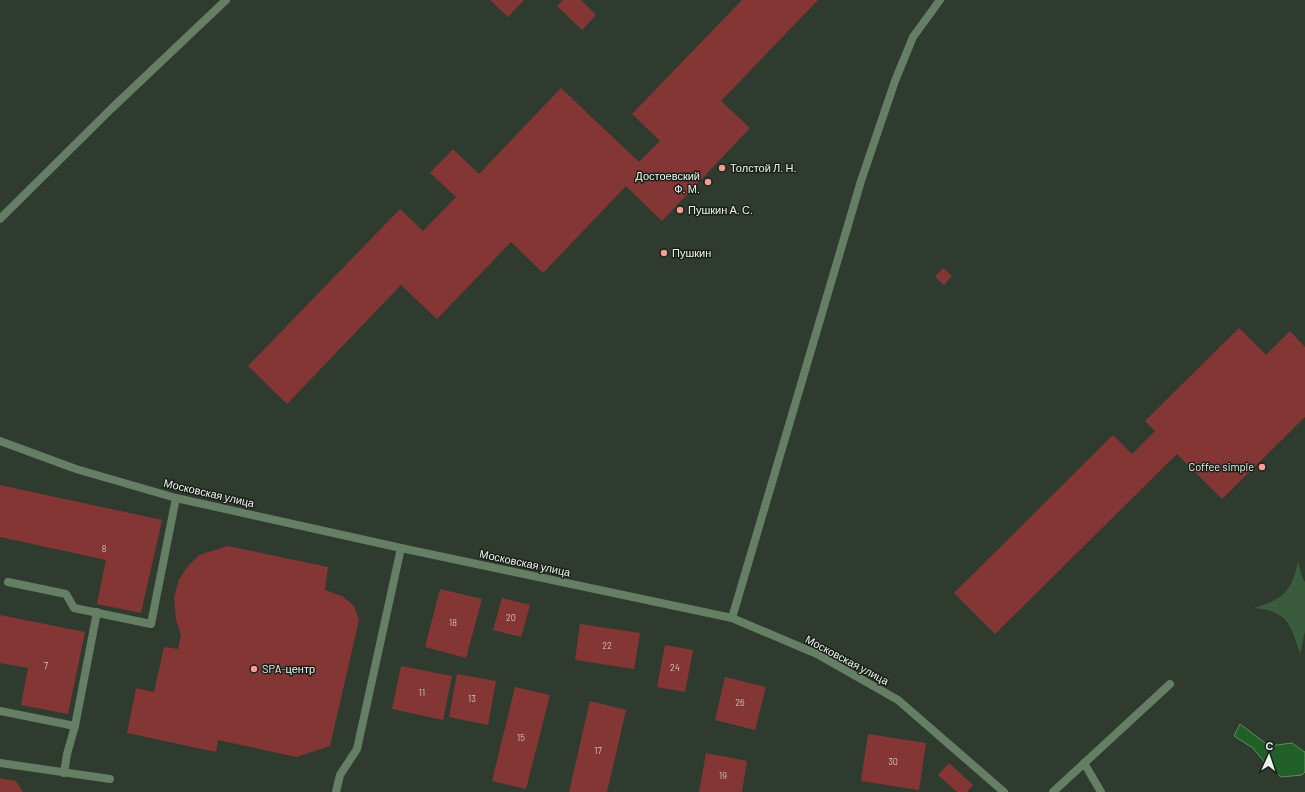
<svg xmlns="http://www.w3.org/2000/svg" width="1305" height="792" font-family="Barlow,sans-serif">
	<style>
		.green { fill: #3b5c3c }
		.water { fill: #226029; stroke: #5e8c63 }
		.building { fill: #843634 }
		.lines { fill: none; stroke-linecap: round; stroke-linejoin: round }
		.service { stroke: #657f65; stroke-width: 8 }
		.minor { stroke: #657f65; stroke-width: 8 }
		.poi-dot { fill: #f59c95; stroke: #1b201b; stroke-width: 1.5 }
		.labels { text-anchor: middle; stroke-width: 3; stroke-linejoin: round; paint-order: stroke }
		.number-label { font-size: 9px; fill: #d1c3bd }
		.poi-label { font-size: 11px; fill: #ebf2eb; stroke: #1b201b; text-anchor: start }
		.street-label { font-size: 11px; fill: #ebf2eb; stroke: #1b201b }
	</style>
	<rect width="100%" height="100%" fill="#303b30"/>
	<path class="green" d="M1298,561L1302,577L1305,582V631L1300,654C1291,625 1288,611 1254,608C1284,599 1292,591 1298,561Z"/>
	<path class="water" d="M1240,724L1269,746L1292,743L1303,751L1305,752V772L1302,775L1281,777L1266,764L1253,748L1234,736Z"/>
	<g class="building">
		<path d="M490,0H524L508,17Z"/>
		<path d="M563,0H581L596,15L582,30L557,6Z"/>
		<path d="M742,0H818L721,101L750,128L662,221L626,186L543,273L511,242L437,319L401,285L287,404L248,366L400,209L423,231L456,197L430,173L453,149L479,174L561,88L639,162L660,141L632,114Z"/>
		<path d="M943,268L952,276L944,285L935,277Z"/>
		<path d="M1239,328L1266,355L1290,331L1305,347V417L1222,499L1177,454L995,634L954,593L1113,435L1132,454L1155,431L1145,421Z"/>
		<path d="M0,485L162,520L141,613L97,604L106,560L0,537Z"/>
		<path d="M228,546L328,567L325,590L342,596L354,606L359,620L330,746L296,757L218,740L216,752L127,733L136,688L154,692L164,647L178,649L181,635L176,620L174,598L179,580L187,567L199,555Z"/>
		<path d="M440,589L482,599L466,658L425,647Z"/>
		<path d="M502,598L530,605L521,637L493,630Z"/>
		<path d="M0,615L85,632L68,714L21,705L28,668L0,663Z"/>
		<path d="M580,624L640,633L634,669L575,660Z"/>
		<path d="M665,645L693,650L685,692L657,687Z"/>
		<path d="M401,666L452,676L443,720L392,709Z"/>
		<path d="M457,674L496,681L488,725L449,717Z"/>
		<path d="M725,677L766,687L755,730L715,720Z"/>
		<path d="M515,687L550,695L526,789L492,781Z"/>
		<path d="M590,701L626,710L607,792H569Z"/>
		<path d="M868,734L926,743L919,790L861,781Z"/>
		<path d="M706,753L747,761L742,792H699Z"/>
		<path d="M949,763L973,785L967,792H957L938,775Z"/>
		<path d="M0,778L16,781L23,792H0Z"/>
	</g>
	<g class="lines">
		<g class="service">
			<path d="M0,219L111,109L226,0"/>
			<path d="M8,582L66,594L74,608L151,624L176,498"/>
			<path d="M732,618L861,181L895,81L913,37L940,0"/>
			<path d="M0,711L75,726L97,612"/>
			<path d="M1084,763L1101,792"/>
			<path d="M64,773L67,754L75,726"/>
			<path d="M336,792L340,775L357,749L401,548"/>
			<path d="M1053,792L1170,684"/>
		</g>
		<g class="minor">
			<path d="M0,441L76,469L176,498L401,548L732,618L817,654L898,700L1004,792"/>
			<path d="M0,763L110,779"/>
		</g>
	</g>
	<g class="poi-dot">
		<circle cx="722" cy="168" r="4"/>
		<circle cx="708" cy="182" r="4"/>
		<circle cx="680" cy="210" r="4"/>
		<circle cx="664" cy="253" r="4"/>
		<circle cx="1262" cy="467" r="4"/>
		<circle cx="254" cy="669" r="4"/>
	</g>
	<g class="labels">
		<g class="number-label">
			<text x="104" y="552">8</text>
			<text x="511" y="621">20</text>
			<text x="453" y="626">18</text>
			<text x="607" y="649">22</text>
			<text x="46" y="669">7</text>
			<text x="675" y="671">24</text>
			<text x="422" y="696">11</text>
			<text x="472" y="702">13</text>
			<text x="740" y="706">26</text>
			<text x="521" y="741">15</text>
			<text x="598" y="754">17</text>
			<text x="893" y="765">30</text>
			<text x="723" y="779">19</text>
		</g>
		<g class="poi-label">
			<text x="730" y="172">Толстой Л. Н.</text>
			<text x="700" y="180" text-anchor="end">Достоевский<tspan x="700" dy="13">Ф. М.</tspan></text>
			<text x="688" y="214">Пушкин А. С.</text>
			<text x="672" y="257">Пушкин</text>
			<text x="1254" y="471" text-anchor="end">Coffee simple</text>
			<text x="262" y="673">SPA-центр</text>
		</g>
		<g class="street-label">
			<text transform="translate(209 493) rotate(13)" y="4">Московская улица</text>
			<text transform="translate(525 563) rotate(12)" y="4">Московская улица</text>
			<text transform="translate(847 660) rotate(28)" y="4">Московская улица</text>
		</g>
	</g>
	<g transform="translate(1269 756) rotate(3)" stroke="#1b201b" stroke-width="3" paint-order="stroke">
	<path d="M0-3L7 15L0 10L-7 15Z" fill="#ebf2eb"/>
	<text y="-6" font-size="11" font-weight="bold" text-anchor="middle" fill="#ebf2eb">С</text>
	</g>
</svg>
